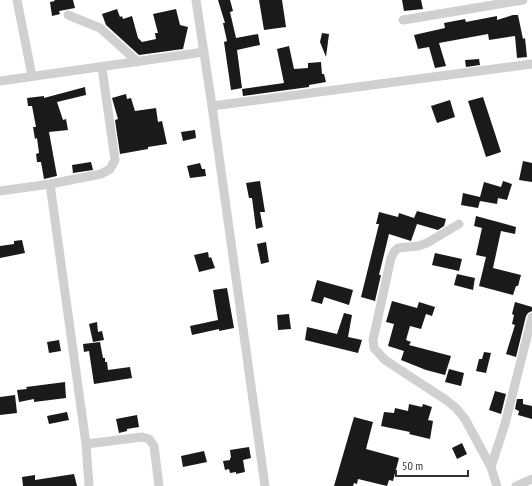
<svg xmlns="http://www.w3.org/2000/svg" width="532" height="486" font-family="'PT Sans Narrow',sans-serif">
	<style>
		.building { fill: #1a1a1a }
		.lines { fill: none; stroke-linecap: round; stroke-linejoin: round }
		.minor { stroke: #d0d0d0; stroke-width: 9 }
	</style>
	<rect width="100%" height="100%" fill="#fff"/>
	<g class="building">
		<path d="M54,0H73L75,8L59,11L60,14L52,16L50,2L55,1Z"/>
		<path d="M218,0H230L233,11L230,12L236,38L258,34L260,45L237,50L242,88L231,90L224,42L227,41L223,23H225Z"/>
		<path d="M259,0H282L286,27L264,30Z"/>
		<path d="M402,0H421L423,9L404,11Z"/>
		<path d="M117,9L120,17L122,16L123,19L132,16L138,38L142,42L156,39L155,33H158L153,14L176,9L180,25L188,27L183,49L139,55L106,25L102,14Z"/>
		<path d="M513,15H518L523,39L525,38L527,57L517,58L515,36L489,40L488,34L439,43L446,66L435,68L429,47L418,49L414,35L445,28L444,23L465,19L466,22L497,16V20Z"/>
		<path d="M322,33L329,34L326,57L320,42Z"/>
		<path d="M289,46L294,69L308,68V63L321,62L322,74H324L326,82L309,85V87L243,96L242,89L284,83L277,49Z"/>
		<path d="M479,59L480,65L466,67L465,60Z"/>
		<path d="M85,87L86,95L57,102L63,120L66,119L68,130L49,132L57,176L44,179L41,162H37L36,154L39,153L37,138L35,139L33,127H36L32,106H28L27,98L44,96V98Z"/>
		<path d="M126,94L127,99L131,98L135,111L156,108L158,122L162,121L167,144L148,147V149L120,154L115,120L118,119L112,98Z"/>
		<path d="M483,97L501,152L486,157L468,101Z"/>
		<path d="M450,100L455,117L437,123L431,106Z"/>
		<path d="M195,130L196,138L183,141L181,132Z"/>
		<path d="M523,161L532,163V182L519,180Z"/>
		<path d="M91,162L93,170L73,173L72,165Z"/>
		<path d="M200,163L202,169H205L206,176L190,178L187,166Z"/>
		<path d="M260,181L265,212H260L263,227L256,229L252,198H249L246,183Z"/>
		<path d="M503,181L512,184L507,200L498,198L497,204L480,201L478,208L461,205L463,193L480,197L484,182L501,187Z"/>
		<path d="M417,211L446,219L444,226L438,230L417,224L411,241L389,234L379,275H381L375,301L361,297L379,224H376L379,212L398,217L399,213L414,218Z"/>
		<path d="M476,216L516,227L515,234L501,231L493,268L521,275L518,286H516L513,295L479,286L486,257L476,255L482,228L474,226Z"/>
		<path d="M22,240L25,253L0,258V246L14,244V241Z"/>
		<path d="M266,242L269,262L261,264L257,244Z"/>
		<path d="M208,252L209,258L211,257L215,268L199,272L194,255Z"/>
		<path d="M435,253L462,259L459,271L432,265Z"/>
		<path d="M457,274L475,278L473,290L454,285Z"/>
		<path d="M317,280L353,290L349,305L324,297L322,304L311,301Z"/>
		<path d="M227,288L234,328L219,331V329L192,335L190,326L218,320L213,290Z"/>
		<path d="M392,301L417,308L419,302L435,307L432,316L426,314L421,329L410,326L406,340L411,342L409,345L451,356L445,375L426,370L401,360L404,351L388,346L394,324L386,322Z"/>
		<path d="M515,302L532,307V311L528,313L526,316L516,357L506,354L515,325L512,324L514,315L512,314Z"/>
		<path d="M344,313L352,315L348,337L362,340L358,353L305,340L307,327L337,334Z"/>
		<path d="M289,314L291,329L278,330L277,315Z"/>
		<path d="M97,322L98,332L102,331L104,340L93,342L89,324Z"/>
		<path d="M59,340L61,351L49,353L47,342Z"/>
		<path d="M100,342L103,358H105V362H107L108,370L130,367L132,378L94,384L89,351L84,352L83,344Z"/>
		<path d="M484,352L491,353L486,373L476,371L479,359H482Z"/>
		<path d="M449,369L464,373L461,386L445,382Z"/>
		<path d="M65,382L66,398L34,402V399L19,402L17,390L27,389L26,387Z"/>
		<path d="M495,391L506,394L501,414L489,410Z"/>
		<path d="M15,395L17,413L0,415V397Z"/>
		<path d="M517,399H523V404L532,406V419L518,415L519,411L515,409Z"/>
		<path d="M409,404L422,407L423,404L432,407L428,420L433,421L430,439L409,434L410,432L381,426L384,412L394,413L395,408L408,411Z"/>
		<path d="M67,412L69,420L49,424L47,416Z"/>
		<path d="M137,415L139,427L127,429V431L119,433L116,419Z"/>
		<path d="M354,417L373,422L366,449L399,458L393,481L389,480L387,486L358,479L357,484L354,483L353,486H334Z"/>
		<path d="M462,443L467,454L457,459L452,448Z"/>
		<path d="M249,447L251,458L243,460L245,472L236,474V472L230,473L229,469L225,470L223,461L230,460V458H231L230,450Z"/>
		<path d="M204,451L207,462L183,467L181,456Z"/>
		<path d="M74,474L77,486H23L22,477L35,475V480Z"/>
	</g>
	<g class="lines">
		<g class="minor">
			<path d="M17,0L32,76"/>
			<path d="M196,0L212,106L265,486"/>
			<path d="M68,15L100,28L138,62"/>
			<path d="M403,20L523,0"/>
			<path d="M0,81L204,52"/>
			<path d="M212,106L532,64"/>
			<path d="M50,184L86,444L89,486"/>
			<path d="M0,191L50,184L101,174L110,169L115,160L102,68"/>
			<path d="M459,224L427,243L418,246L398,248L394,252L391,258L373,340L374,348L385,360L446,400L456,408L465,419L491,467L497,486"/>
			<path d="M86,444L142,437L149,439L154,446L159,486"/>
			<path d="M491,467L505,424L532,317"/>
			<path d="M516,486L532,479"/>
		</g>
	</g>
	<path d="M396 470v6h72v-6" fill="none" stroke="#333333" stroke-width="2"/>
	<text x="402" y="470" font-size="12" fill="#333333" stroke="#ffffff" stroke-width="3" paint-order="stroke">50 m</text>
</svg>
